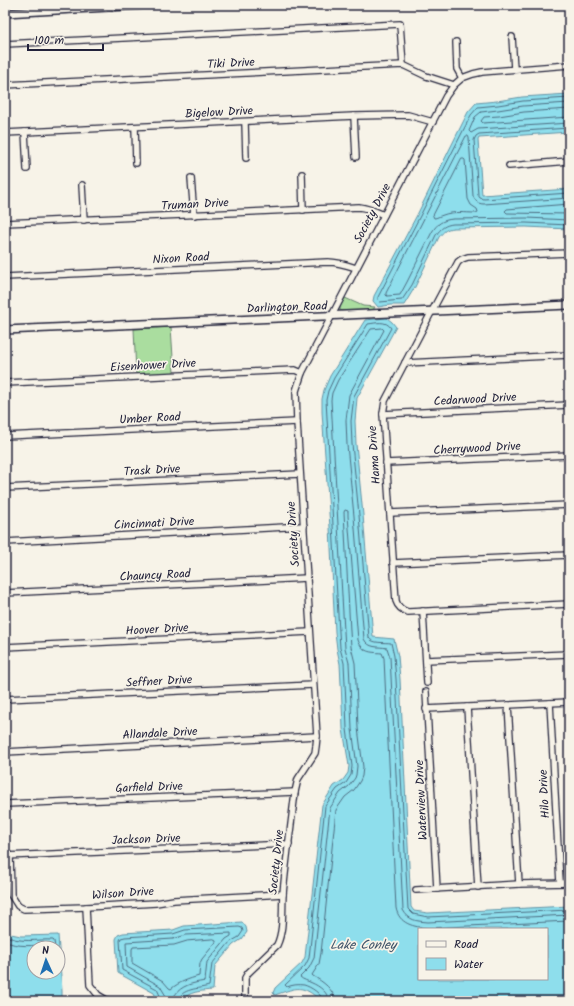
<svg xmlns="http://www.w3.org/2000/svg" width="574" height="1006" font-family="Kalam,sans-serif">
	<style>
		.green { fill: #aadd9f; stroke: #66806d }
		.water { fill: #8edeec; stroke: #6393a5; fill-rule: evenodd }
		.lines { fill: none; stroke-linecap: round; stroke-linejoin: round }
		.shore { stroke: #4d6d82; stroke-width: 1 }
		.street-casing { stroke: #22223b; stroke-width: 8 }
		.secondary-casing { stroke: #22223b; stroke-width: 10 }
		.street { stroke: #f7f3e8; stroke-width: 5.5 }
		.secondary { stroke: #f7f3e8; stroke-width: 7 }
		.labels { text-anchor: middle; stroke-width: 3.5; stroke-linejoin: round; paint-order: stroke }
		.street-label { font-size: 12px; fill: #22223b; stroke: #f7f3e8 }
		.water-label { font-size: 13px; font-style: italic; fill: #3d5167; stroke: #f7f3e8 }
	</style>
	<rect width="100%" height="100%" fill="#f7f3e8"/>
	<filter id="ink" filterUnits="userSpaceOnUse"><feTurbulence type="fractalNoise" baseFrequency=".025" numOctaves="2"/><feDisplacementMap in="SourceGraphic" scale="8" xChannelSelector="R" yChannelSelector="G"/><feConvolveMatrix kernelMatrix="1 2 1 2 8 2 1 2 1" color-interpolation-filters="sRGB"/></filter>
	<g filter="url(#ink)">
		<g class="green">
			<path d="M345,298L363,306L375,307L373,310L342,311L340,310V307Z"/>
			<path d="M171,327L174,373L136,374L134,329Z"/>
		</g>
		<g class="water">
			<path d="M569,94V132L479,138L478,140L482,195L569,189V229L526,227L453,228C446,229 444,231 439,237L415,287L404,305H390L378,307L373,301L374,296L417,215L468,112L476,103L497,101L522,97Z"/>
			<path d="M387,318L392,322L396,327L357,398L355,421L356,444L363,515L373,637L394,639L398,656L400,679L411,907L414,911L428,913L569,906V1001H321C302,984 298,987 275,995L273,993L275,988L302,963L305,957L322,805L334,786L343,780L348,773L349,766L343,729L342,704L340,664L337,649L335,632L330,527L322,412V399L324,390L330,376L365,320ZM419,929H547V979H419Z"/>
			<path d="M242,922L246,927L247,932L242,939L233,945L215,966L213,990C202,991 189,991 181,1001H158L154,993L118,973L116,939L118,935L123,933L173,930L184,926Z"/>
			<path d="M5,930L11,934L21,936L58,935L62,991V1001H5ZM34,948H58V972H34Z"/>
		</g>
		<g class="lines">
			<g class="shore">
				<path d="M569,98L523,101L498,105L478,107L471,115L420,216L378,297V300L380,302L402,300L412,285L436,235C441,228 445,225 453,224L526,223L569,225"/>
				<path d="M569,103L523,106L498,110L481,112L475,117L469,131L471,133L478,129L569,123"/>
				<path d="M569,109L524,112L499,116L484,117L481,121L483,123L569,117"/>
				<path d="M569,128L479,134L476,136L474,140L478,195L480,198L484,199L569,193"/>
				<path d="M462,159H464L465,160L468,199L471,205L477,209L478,212L476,213C465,213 453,211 443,215C439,216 437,218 434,218L433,216Z"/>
				<path d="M569,198L484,204C478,204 475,201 473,196L469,138L468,136H466L386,293V295L387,296L400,295L407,282L432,232C437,224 442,220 453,219L527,218L569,220"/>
				<path d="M569,204L507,209L505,211L507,213L569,214"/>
				<path d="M5,935C18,944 38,939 53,940L54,941L55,948"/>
				<path d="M214,939L216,940V942L202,959L200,963L199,976C189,979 179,982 171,989L169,988L163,981L132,963V949L133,947L174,945L187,941Z"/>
				<path d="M5,941C17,948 34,945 48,945L49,946L50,948"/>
				<path d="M161,1001V998L157,989L122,970L120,940L121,938L125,937L173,934L185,930L239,927L242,928L243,931L239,937L230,942L212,964L209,986C200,989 180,988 178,1001"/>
				<path d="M166,1001V996L160,986L127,967L126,942L173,939L186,935L231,933V936L226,939L207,962L205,981C201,982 198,982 195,983C185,985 174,991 173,1001"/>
				<path d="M323,1001C322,994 311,987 304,985C298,984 292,985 287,987L285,985L305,966L309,958L325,806L337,789L346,783L351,775L352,766L347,729L346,704L344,663L340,648L339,632L326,400L328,391L334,378L368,324C376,323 386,320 391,328L354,396L351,421L352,444L359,515L369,638C373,644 384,642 391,643L394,656L396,679L408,909L413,914L428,917L569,910"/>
				<path d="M329,1001C328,992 319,986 312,983C308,981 303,980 300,977L309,968L314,958L330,808L340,793L349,786L355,778L356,775L357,766L352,729L351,704L349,663L345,648L344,631L331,400L332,393L338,380L371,329L382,328L384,330L349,395L346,420L347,445L354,516L364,639C369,649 378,646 387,648L390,657L403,910C409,921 417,921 428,922L569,915"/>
				<path d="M335,1001C334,989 323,982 313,976L312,975L319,964L321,953L336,810L345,797L354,790L360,781L362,776L363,767L358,728L357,704L355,663L351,647L350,631L344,512L345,510L348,511V516L358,640C363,653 370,652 382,653L384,658L385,680L396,908C399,924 414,927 428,928L569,921"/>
			</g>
			<g class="street-casing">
				<g id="street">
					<path d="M512,37L514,69"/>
					<path d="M456,42L457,69L462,78"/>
					<path d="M5,44L400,24L403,65"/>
					<path d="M5,85L403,65L426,76L454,85"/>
					<path d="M354,116L356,157"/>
					<path d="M245,122L246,158"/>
					<path d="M135,127L136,163"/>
					<path d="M25,132L27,169"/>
					<path d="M5,133L354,116L408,115L433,122"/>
					<path d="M509,166L569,161"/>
					<path d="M302,174L303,210"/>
					<path d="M191,178L194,215"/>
					<path d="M82,185L84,220"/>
					<path d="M5,223L359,207C368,208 375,211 384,215"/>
					<path d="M569,253L468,257L462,259L458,262L432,311L385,401L383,414L396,601C398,607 401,610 408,612L569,604"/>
					<path d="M5,277L328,262C338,262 347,265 356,268"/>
					<path d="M405,363L569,355"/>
					<path d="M5,383L295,370L302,373"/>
					<path d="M383,414L569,405"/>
					<path d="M5,436L297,422"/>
					<path d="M386,463L569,455"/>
					<path d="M5,488L300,474"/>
					<path d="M390,513L569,505"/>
					<path d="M5,542L304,526"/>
					<path d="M393,563L569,555"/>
					<path d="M5,593L307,578"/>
					<path d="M423,611L427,683"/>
					<path d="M5,647L310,632"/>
					<path d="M426,660L569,654"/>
					<path d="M426,692L437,889"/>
					<path d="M5,699L313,685"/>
					<path d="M550,703L560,883"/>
					<path d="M508,705L519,884"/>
					<path d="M467,707L478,887"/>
					<path d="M426,709L569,702"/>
					<path d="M5,752L317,736"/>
					<path d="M5,804L295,792"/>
					<path d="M10,855L11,895L18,906L24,909L86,907L156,903L174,900L283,894"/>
					<path d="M5,856L289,844"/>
					<path d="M416,890L519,884L569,883"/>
					<path d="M86,907L90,985L98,995L108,1001"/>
					<path d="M245,1001V978L248,973L277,945C284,930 282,911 283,894C286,860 291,826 295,792L298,779L315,753L316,746L317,736L297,422L296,391L302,373L446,96L454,85L462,78L473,74L482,72L569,65"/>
				</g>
			</g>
			<g class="secondary-casing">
				<g id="secondary">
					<path d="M5,13L143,5"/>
					<path d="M5,330L569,305"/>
				</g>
			</g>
			<use href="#street" class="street"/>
			<use href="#secondary" class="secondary"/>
		</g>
	</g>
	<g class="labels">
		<g class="street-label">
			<text transform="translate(231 63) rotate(-3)" y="4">Tiki Drive</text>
			<text transform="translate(219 112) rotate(-3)" y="4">Bigelow Drive</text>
			<text transform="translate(195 204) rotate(-3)" y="4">Truman Drive</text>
			<text transform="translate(372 213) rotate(-62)" y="4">Society Drive</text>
			<text transform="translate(181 258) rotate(-3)" y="4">Nixon Road</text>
			<text transform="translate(287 307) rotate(-2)" y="4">Darlington Road</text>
			<text transform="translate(153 365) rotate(-3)" y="4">Eisenhower Drive</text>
			<text transform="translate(475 399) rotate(-3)" y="4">Cedarwood Drive</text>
			<text transform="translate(150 418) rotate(-3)" y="4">Umber Road</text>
			<text transform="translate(477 448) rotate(-3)" y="4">Cherrywood Drive</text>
			<text transform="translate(374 455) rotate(-94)" y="4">Hama Drive</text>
			<text transform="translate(152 470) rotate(-3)" y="4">Trask Drive</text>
			<text transform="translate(154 523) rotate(-3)" y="4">Cincinnati Drive</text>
			<text transform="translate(293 534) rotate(-94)" y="4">Society Drive</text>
			<text transform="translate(155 575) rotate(-3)" y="4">Chauncy Road</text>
			<text transform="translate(157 629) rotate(-3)" y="4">Hoover Drive</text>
			<text transform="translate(159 681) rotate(-3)" y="4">Seffner Drive</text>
			<text transform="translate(160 733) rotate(-3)" y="4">Allandale Drive</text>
			<text transform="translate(149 787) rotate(-2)" y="4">Garfield Drive</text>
			<text transform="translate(544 794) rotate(-93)" y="4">Hilo Drive</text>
			<text transform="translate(421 800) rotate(-93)" y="4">Waterview Drive</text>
			<text transform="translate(146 839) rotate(-2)" y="4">Jackson Drive</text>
			<text transform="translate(276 862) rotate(-84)" y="4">Society Drive</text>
			<text transform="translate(123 893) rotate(-4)" y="4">Wilson Drive</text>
		</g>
		<g class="water-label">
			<text x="363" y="949">Lake Conley</text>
		</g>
	</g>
	<rect width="574" height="1006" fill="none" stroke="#f7f3e8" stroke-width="20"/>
	<rect x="10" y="10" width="554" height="986" fill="none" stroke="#22223b" stroke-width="1.5" filter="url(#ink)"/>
	<rect x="418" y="928" width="130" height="52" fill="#f7f3e8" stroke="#a29fa3"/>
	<rect x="426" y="941" width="20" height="6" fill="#f7f3e8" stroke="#a29fa3"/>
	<text x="454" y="948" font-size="12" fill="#22223b">Road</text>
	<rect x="426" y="958" width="20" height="12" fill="#8edeec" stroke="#a29fa3"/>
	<text x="454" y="968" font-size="12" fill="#22223b">Water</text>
	<g transform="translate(46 960) rotate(357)"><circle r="19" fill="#f7f3e8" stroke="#a29fa3"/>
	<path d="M0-3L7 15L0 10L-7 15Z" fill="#1f6fb2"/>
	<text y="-6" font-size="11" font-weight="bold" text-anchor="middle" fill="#22223b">N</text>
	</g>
	<path d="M28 44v6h75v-6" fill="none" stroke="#22223b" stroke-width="2"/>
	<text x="34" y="44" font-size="12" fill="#22223b" stroke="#f7f3e8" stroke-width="3" paint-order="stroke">100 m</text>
</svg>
